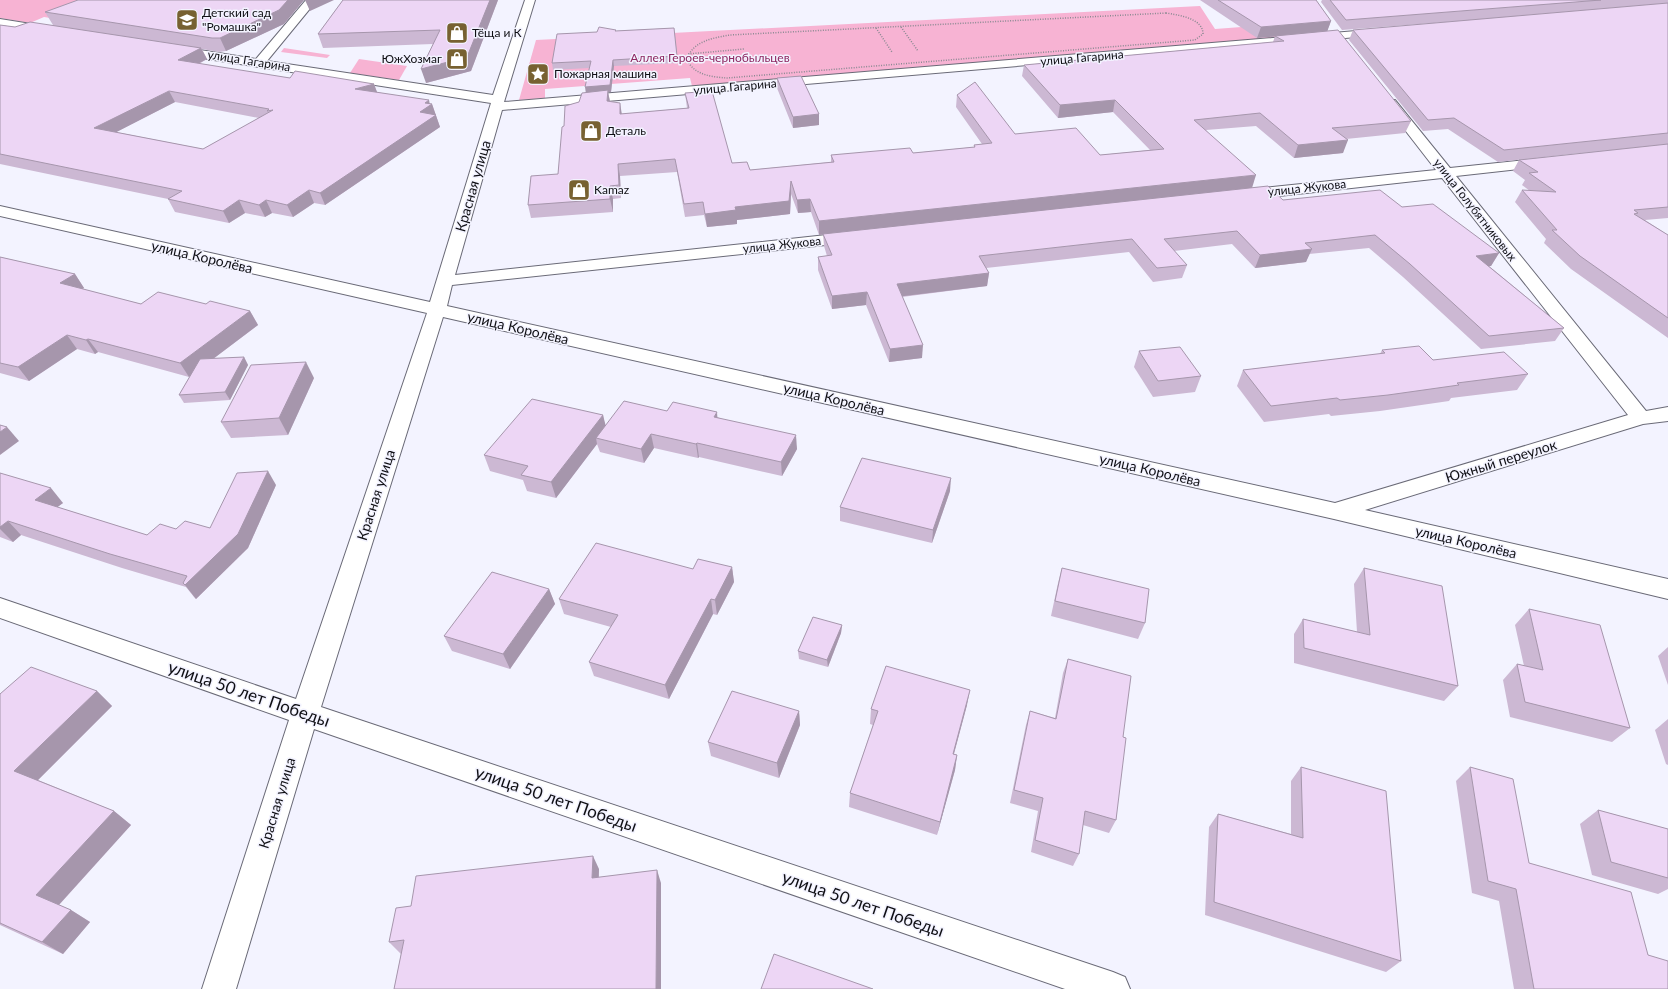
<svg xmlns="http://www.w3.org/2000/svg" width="1668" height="989" font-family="Lato,sans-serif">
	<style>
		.green { fill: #f7b3d3 }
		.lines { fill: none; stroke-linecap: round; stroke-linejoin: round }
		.minor-casing { stroke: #6a6a77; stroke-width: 2 }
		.path { stroke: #898991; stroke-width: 1.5; stroke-dasharray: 1 1.5; stroke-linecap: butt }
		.minor { fill: #fff; fill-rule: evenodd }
		.wall { fill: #ccb8d3; fill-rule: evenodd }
		.shaded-wall { fill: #a696ac }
		.building { fill: #edd6f5; stroke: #a696ac; fill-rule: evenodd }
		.labels { text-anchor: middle; stroke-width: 3; stroke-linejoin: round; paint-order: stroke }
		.far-poi-label { font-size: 12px; fill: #0f0f14; stroke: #f3f3ff; text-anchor: start }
		.far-park-label { font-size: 12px; fill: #8e2762; stroke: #f3f3ff }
		.far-street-label { font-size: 12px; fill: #0f0f14; stroke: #f3f3ff }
		.street-label { font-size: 14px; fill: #0f0f14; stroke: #f3f3ff }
		.near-street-label { font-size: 17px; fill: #0f0f14; stroke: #f3f3ff }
	</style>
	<rect width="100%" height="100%" fill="#f3f3ff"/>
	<g class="green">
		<path d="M0,0H89L125,30L44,17L30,23L0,18Z"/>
		<path d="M1200,6L1215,29L1268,25L1287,37L692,86L690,78L545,89V98L519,100L536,40Z"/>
		<path d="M284,48L330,55L327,58L281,52Z"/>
		<path d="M359,59L407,66L399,80L350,73Z"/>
	</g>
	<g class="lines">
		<g class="minor-casing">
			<g id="minor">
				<path d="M306,0H317L267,61L493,95L525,0H535L504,102L1380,29L1384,30L1386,32L1384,34L1380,35L502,110L455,275L854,232L860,234L862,237L860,240L854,242L452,285L447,306L1335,503L1628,415L1442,178L1244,200L1239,198L1236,195L1239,192L1244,190L1436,170L1384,103L1385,100H1395L1450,168L1546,158L1551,159L1553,162L1551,165L1546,166L1456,176L1646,411L1668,407V421L1643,424L1365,510L1668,579V599L1334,519L443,317L321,707L1113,972L1125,977L1130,989H1065L314,729L236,989H202L289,720L0,618V598L296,699L427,313L0,216V206L430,302L491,103L175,54L171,52L169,50L171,48L175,46L256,59Z"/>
				<path d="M0,19L50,27L54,28L56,30L54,32L50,33L0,25Z"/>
			</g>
		</g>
		<g class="path">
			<path d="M1166,13C1178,15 1203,18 1203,34L1195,40L727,78C712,77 693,75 687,59C693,41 713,38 730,35Z"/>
			<path d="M901,27L918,51"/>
			<path d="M876,28L892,52"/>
			<path d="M688,54L744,49"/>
		</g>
		<use href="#minor" class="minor"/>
	</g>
	<g class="wall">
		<path d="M78,0H304L284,24L226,51L219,52L202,49L207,59L199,64L290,78L374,84L377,92L432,104L440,127L325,205L314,203L293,217L272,213L265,217L245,213L229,223L175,212L168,199L0,164V25L15,27L53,25L45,12ZM175,102L259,118L203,149L116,132Z"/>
		<path d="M343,0H498L471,71L426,83L433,44L323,48L318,34Z"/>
		<path d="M1200,0H1316L1331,21L1327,31L1411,121L1405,133L1346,139L1343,153L1294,158L1256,126L1206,130L1252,188L1283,200L1402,207L1499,253L1491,266H1489L1564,328L1555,341L1481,349L1403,277L1369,248L1309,254L1306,262L1255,268L1232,244L1174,251L1187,265L1182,278L1153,282L1129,252L986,268L989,273L987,286L902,297L922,358L889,362L866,305L832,309L818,270V257L827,256L824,246L823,234L819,235L811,212L798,213L791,194L790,214L737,220V224L707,227L704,215L685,217L677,172L620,176L621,198L613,199V212L531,218L528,205L558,174L564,126L586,92L589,68L553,70L552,63L616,31L674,28L678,63L614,66L611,92H608L610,101L622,114L687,108L685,93L732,163L750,170L831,162V155L913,153L974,147V145L982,144L956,107L957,95L1015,134L1100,155L1150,150L1113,112L1058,118L1022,76L1024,65L1273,42L1275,36L1257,38Z"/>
		<path d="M1322,0H1668V218L1645,220L1668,235V338L1571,269L1544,243L1546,239L1515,202L1522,190L1530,191L1522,185L1525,180L1513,171L1519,160L1617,149L1498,162L1448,129L1423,131L1349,40L1353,30L1460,21L1342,30L1321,2Z"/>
		<path d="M777,78L819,114V125L793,128L777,88Z"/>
		<path d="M0,257L75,274L84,288L82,289L141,304H206L250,311L258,325L213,359L244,357L248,365L230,400L184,403L179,395L190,376L189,377L98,352L95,354L77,349L29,381L0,373Z"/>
		<path d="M1382,350L1433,360L1528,374L1517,390L1451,398L1449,401L1380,411L1331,416L1329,414L1264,422L1237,386L1243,370L1380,354Z"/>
		<path d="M1139,351L1201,376L1195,392L1153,397L1134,367Z"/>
		<path d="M314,378L288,435L231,438L221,422Z"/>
		<path d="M667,411L717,417L797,449L782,476L699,457L698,458L654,448L644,463L600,452L597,444L556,498L527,491L523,480L490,471L484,455L603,415L605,426Z"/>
		<path d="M0,473L63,503L57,507L147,535L176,529L210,528L276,485L248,548L196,599L194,597L186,587L122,568L21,535L13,542L0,537Z"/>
		<path d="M950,491L932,543L840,521V507Z"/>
		<path d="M732,567L734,582L717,615L713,614L669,699L594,676L589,662L611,627L564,614L559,599L693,569Z"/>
		<path d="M1062,568L1145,623L1138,639L1051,616L1058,583Z"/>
		<path d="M1364,568L1458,686L1444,701L1294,663V634L1303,619L1357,632L1354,584Z"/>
		<path d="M549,589L555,604L510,669L452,651L444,636Z"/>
		<path d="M1529,609L1630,728L1612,742L1510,717L1503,680L1517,664L1524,666L1515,625Z"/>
		<path d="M842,625L841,633L828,667L799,659L798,651Z"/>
		<path d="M1668,647V685L1658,656Z"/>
		<path d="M1068,659L1123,737L1116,820L1109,833L1083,825L1079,854L1073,866L1031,852L1038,811L1010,803L1026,725L1030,711L1055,718L1063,673Z"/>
		<path d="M97,691L112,706L38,780L114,811L131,825L59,905L71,910L90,922L63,954L0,925V694Z"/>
		<path d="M967,705L954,754L957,755L955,770L937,835L849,807L850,793L873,725L870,724L871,709Z"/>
		<path d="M799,711L800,725L779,778L711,756L708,742Z"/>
		<path d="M1668,719V765L1666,764L1655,730Z"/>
		<path d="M1301,767L1401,961L1386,972L1205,915L1209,827L1218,814L1291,834V781Z"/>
		<path d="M1470,767L1529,863L1648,955L1668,989H1514L1499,901L1472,893L1456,781Z"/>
		<path d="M1598,810L1668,829V889L1658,894L1592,875L1580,824Z"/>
		<path d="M599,869V877L661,883V989H394L401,954L389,942L411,906Z"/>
	</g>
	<g class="shaded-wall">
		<path d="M288,0H304L284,24L226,51L220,38Z"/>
		<path d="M305,0H334L310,11Z"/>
		<path d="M490,0H498L471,71L426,83L421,69Z"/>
		<path d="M1331,21L1327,32L1257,38L1261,27Z"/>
		<path d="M201,48L207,59L184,71L178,60Z"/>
		<path d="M613,60L614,66L611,92H608L610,102L586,94L585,87Z"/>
		<path d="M374,84L378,95L355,89Z"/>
		<path d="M169,91L175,102L101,140L94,128Z"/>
		<path d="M429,100L430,105L432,104L440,127L325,205L320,193L420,112L425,103Z"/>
		<path d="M1115,100L1113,112L1058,118L1060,105Z"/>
		<path d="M620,103L622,115L620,114Z"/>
		<path d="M819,114V125L793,128V117Z"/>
		<path d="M1348,140L1343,153L1294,158L1298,145Z"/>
		<path d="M618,164L620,176L621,198L619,185Z"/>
		<path d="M1256,175L1252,188L819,235V221Z"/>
		<path d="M791,181V194L790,214L737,220V224L707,227L705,214L735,207Z"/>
		<path d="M610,186L613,199V212L610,199Z"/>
		<path d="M309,190L314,203L293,217L287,205Z"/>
		<path d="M810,199L811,212L798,213L797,200Z"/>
		<path d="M239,200L245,213L229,223L223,211Z"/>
		<path d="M266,200L272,213L265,217L259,205Z"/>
		<path d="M1312,249L1306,262L1255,268L1260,255Z"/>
		<path d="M1499,253L1491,266L1469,269L1476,256Z"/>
		<path d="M989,273L987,286L896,297L897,284Z"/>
		<path d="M75,274L84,288L70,297L60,283Z"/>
		<path d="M867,292L866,305L832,309V296Z"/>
		<path d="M250,311L258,325L189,377L180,363Z"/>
		<path d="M67,335L77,349L29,381L18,367Z"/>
		<path d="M88,339L98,352L95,354L86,340Z"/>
		<path d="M923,345L922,358L889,362L890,349Z"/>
		<path d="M244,357L248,365L230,400L225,392Z"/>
		<path d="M306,362L314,378L288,435L279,418Z"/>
		<path d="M717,412L718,426L714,417Z"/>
		<path d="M603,415L607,431L596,438L597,444L556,498L551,482Z"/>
		<path d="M7,427L19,441L0,455V432Z"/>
		<path d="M651,434L654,448L644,463L641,449Z"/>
		<path d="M796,435L797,449L782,476L781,462Z"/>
		<path d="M697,443L699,457L698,458L696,444Z"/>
		<path d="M268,471L276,485L248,548L196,599L185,585Z"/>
		<path d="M951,478L950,491L932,543L933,530Z"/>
		<path d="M51,488L63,503L48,514L35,500Z"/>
		<path d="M8,521L21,535L13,542L0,529V527Z"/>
		<path d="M732,567L734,582L717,615L715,600Z"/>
		<path d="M549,589L555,604L510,669L503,654Z"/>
		<path d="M711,599L713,614L669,699L665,685Z"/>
		<path d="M842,625L841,633L828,667L827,660Z"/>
		<path d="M970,690L967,705L950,768L953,754Z"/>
		<path d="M97,691L112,706L33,785L14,771Z"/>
		<path d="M799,711L800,725L779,778L777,763Z"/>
		<path d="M957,755L955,770L937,835L940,822Z"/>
		<path d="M114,811L131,825L56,908L36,895Z"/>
		<path d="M593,856L599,869L598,891L592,878Z"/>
		<path d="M657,870L661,883V989H656Z"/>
		<path d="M71,910L90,922L63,954L42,942Z"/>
	</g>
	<g class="building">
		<path d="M78,0H288L279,10L220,38H212L45,12Z"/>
		<path d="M343,0H490L467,57L421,69L440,30L318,34Z"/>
		<path d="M1218,0H1316L1331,21L1261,27Z"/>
		<path d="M1330,0H1601L1346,20Z"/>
		<path d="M1668,3V133L1504,150L1454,118L1428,120L1353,30Z"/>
		<path d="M30,22L201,48L178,60L290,78L295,71L374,84L355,89L429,100L425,103L432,104L420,112L436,115L320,193L309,190L287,205L266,200L259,205L239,200L223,211L168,199L182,191L0,154V25L15,27ZM169,91L269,109L267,111L273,110L203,149L94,128Z"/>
		<path d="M599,27L616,30L615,31L674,28L677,56L613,60L610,85L585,87L591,61L552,63L557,34L597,32Z"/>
		<path d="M1338,30L1411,121L1332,128L1348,140L1298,145L1260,113L1194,120L1256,175L819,221L810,199L797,200L791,181L789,201L735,207L736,210L705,214L703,202L684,204L675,159L618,164L619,185L610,186V199L528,205L531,176L558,174L562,127L564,126L565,106L579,102L582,93L608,90L607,101L620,103V114L689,108L685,93L712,91L732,163L747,162L750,170L834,162L831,155L910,148L913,153L975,147L974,145L992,143L957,95L975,82L1015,134L1076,128L1100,155L1164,149L1115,100L1060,105L1024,65L1284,41L1275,36Z"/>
		<path d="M801,76L819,114L793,117L777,78Z"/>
		<path d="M1668,144V207L1634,210L1638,213L1634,214L1668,235V318L1580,256L1552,230H1557L1522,190L1556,192L1529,173L1538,172L1519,160Z"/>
		<path d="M1268,186L1283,200L1380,190L1402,207L1433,204L1499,253L1476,256L1564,328L1489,336L1410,264L1375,235L1305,243L1312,249L1260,255L1237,231L1164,239L1187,265L1157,268L1132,239L979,256L989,273L897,284L923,345L890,349L867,292L832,296L818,257L832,255L823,234Z"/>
		<path d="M0,257L75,274L60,283L141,304L158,292L206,304L210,301L250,311L180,363L88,339L86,340L67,335L18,367L0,363Z"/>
		<path d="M1419,346L1433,360L1504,352L1528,374L1457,383L1459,385L1388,395L1340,400L1337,398L1271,406L1243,370L1385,353L1382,350Z"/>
		<path d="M1180,347L1201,376L1158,381L1139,351Z"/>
		<path d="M244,357L225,392L179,395L200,359Z"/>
		<path d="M306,362L279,418L221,422L251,365Z"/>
		<path d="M532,399L603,415L551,482L521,475L528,466L484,455Z"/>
		<path d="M624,401L667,411L673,402L717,412L714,417L796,435L781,462L697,443L696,444L651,434L641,449L596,438Z"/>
		<path d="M0,425L7,427L0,432Z"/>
		<path d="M862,458L951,478L933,530L840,507Z"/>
		<path d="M268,471L238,534L185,585L183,583L187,576L110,554L8,521L0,527V473L51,488L35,500L147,535L160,524L176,529L185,521L210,528L237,473Z"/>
		<path d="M596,543L693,569L698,559L732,567L715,600L711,599L665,685L589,662L618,615L559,599Z"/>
		<path d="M1062,568L1149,589L1145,623L1055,601Z"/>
		<path d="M1364,568L1442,586L1458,686L1304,648L1303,619L1370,635Z"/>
		<path d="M492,572L549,589L503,654L444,636Z"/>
		<path d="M1529,609L1600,625L1630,728L1525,702L1517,664L1543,670Z"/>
		<path d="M813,617L842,625L827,660L798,651Z"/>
		<path d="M1068,659L1131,676L1123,737L1126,738L1116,820L1085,811L1079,854L1035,840L1043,798L1014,790L1030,711L1056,719Z"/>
		<path d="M886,666L970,690L953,754L957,755L940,822L850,793L878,711L871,709Z"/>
		<path d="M31,667L97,691L14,771L114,811L36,895L71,910L42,942L0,923V694Z"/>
		<path d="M732,691L799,711L777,763L708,742Z"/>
		<path d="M1301,767L1386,791L1401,961L1214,902L1218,814L1303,838Z"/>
		<path d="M1470,767L1513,779L1529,863L1631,892L1648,955L1668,961V989H1534L1516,889L1488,881Z"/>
		<path d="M1598,810L1668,829V878L1611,862Z"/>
		<path d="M593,856L592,878L657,870L656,989H394L404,940L389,942L396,908L411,906L416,876Z"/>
		<path d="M774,954L873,989H761Z"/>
	</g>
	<defs>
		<g id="school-square" transform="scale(1.15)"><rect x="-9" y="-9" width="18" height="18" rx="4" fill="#776131" stroke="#f3f3ff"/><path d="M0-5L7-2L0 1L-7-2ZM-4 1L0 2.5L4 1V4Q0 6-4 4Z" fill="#fff"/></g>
		<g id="shop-square" transform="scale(1.15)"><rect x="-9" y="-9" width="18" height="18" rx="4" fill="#776131" stroke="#f3f3ff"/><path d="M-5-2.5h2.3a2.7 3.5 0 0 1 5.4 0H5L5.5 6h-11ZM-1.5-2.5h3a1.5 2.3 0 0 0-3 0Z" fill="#fff"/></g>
		<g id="sight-square" transform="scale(1.15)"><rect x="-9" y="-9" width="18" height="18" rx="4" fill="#776131" stroke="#f3f3ff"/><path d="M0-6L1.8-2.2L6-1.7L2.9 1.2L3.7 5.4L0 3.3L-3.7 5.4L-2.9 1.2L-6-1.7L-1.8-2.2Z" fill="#fff"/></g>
	</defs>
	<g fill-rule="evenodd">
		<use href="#school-square" x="187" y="20"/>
		<use href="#shop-square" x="457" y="33"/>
		<use href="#shop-square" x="457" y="59"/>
		<use href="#sight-square" x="538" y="74"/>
		<use href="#shop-square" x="591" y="131"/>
		<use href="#shop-square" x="579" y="190"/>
	</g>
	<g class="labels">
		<g class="far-poi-label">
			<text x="202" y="17">Детский сад<tspan x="202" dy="14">"Ромашка"</tspan></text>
			<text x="472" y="37">Тёща и К</text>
			<text x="442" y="63" text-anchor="end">ЮжХозмаг</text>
			<text x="554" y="78">Пожарная машина</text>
			<text x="606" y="135">Деталь</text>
			<text x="594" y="194">Kamaz</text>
		</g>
		<g class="far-park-label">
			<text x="710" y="62">Аллея Героев-чернобыльцев</text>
		</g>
		<g class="far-street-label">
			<text transform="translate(1082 58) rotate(-5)" y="4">улица Гагарина</text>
			<text transform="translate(249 61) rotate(9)" y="4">улица Гагарина</text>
			<text transform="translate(735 87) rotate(-5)" y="4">улица Гагарина</text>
			<text transform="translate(1307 188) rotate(-6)" y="4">улица Жукова</text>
			<text transform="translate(1475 210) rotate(52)" y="4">улица Голубятниковых</text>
			<text transform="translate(782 245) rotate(-6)" y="4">улица Жукова</text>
		</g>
		<g class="street-label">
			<text transform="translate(473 186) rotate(-74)" y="5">Красная улица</text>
			<text transform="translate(202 257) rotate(13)" y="5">улица Королёва</text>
			<text transform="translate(518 328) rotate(13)" y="5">улица Королёва</text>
			<text transform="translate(834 399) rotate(13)" y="5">улица Королёва</text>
			<text transform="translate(1501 461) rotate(-17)" y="5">Южный переулок</text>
			<text transform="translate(1150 470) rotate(13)" y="5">улица Королёва</text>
			<text transform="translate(376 495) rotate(-72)" y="5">Красная улица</text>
			<text transform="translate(1466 542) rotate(13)" y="5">улица Королёва</text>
			<text transform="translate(277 803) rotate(-73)" y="5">Красная улица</text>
		</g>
		<g class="near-street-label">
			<text transform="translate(249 694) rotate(19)" y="6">улица 50 лет Победы</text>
			<text transform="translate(556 799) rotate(19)" y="6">улица 50 лет Победы</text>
			<text transform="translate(863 904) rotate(19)" y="6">улица 50 лет Победы</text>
		</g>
	</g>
</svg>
